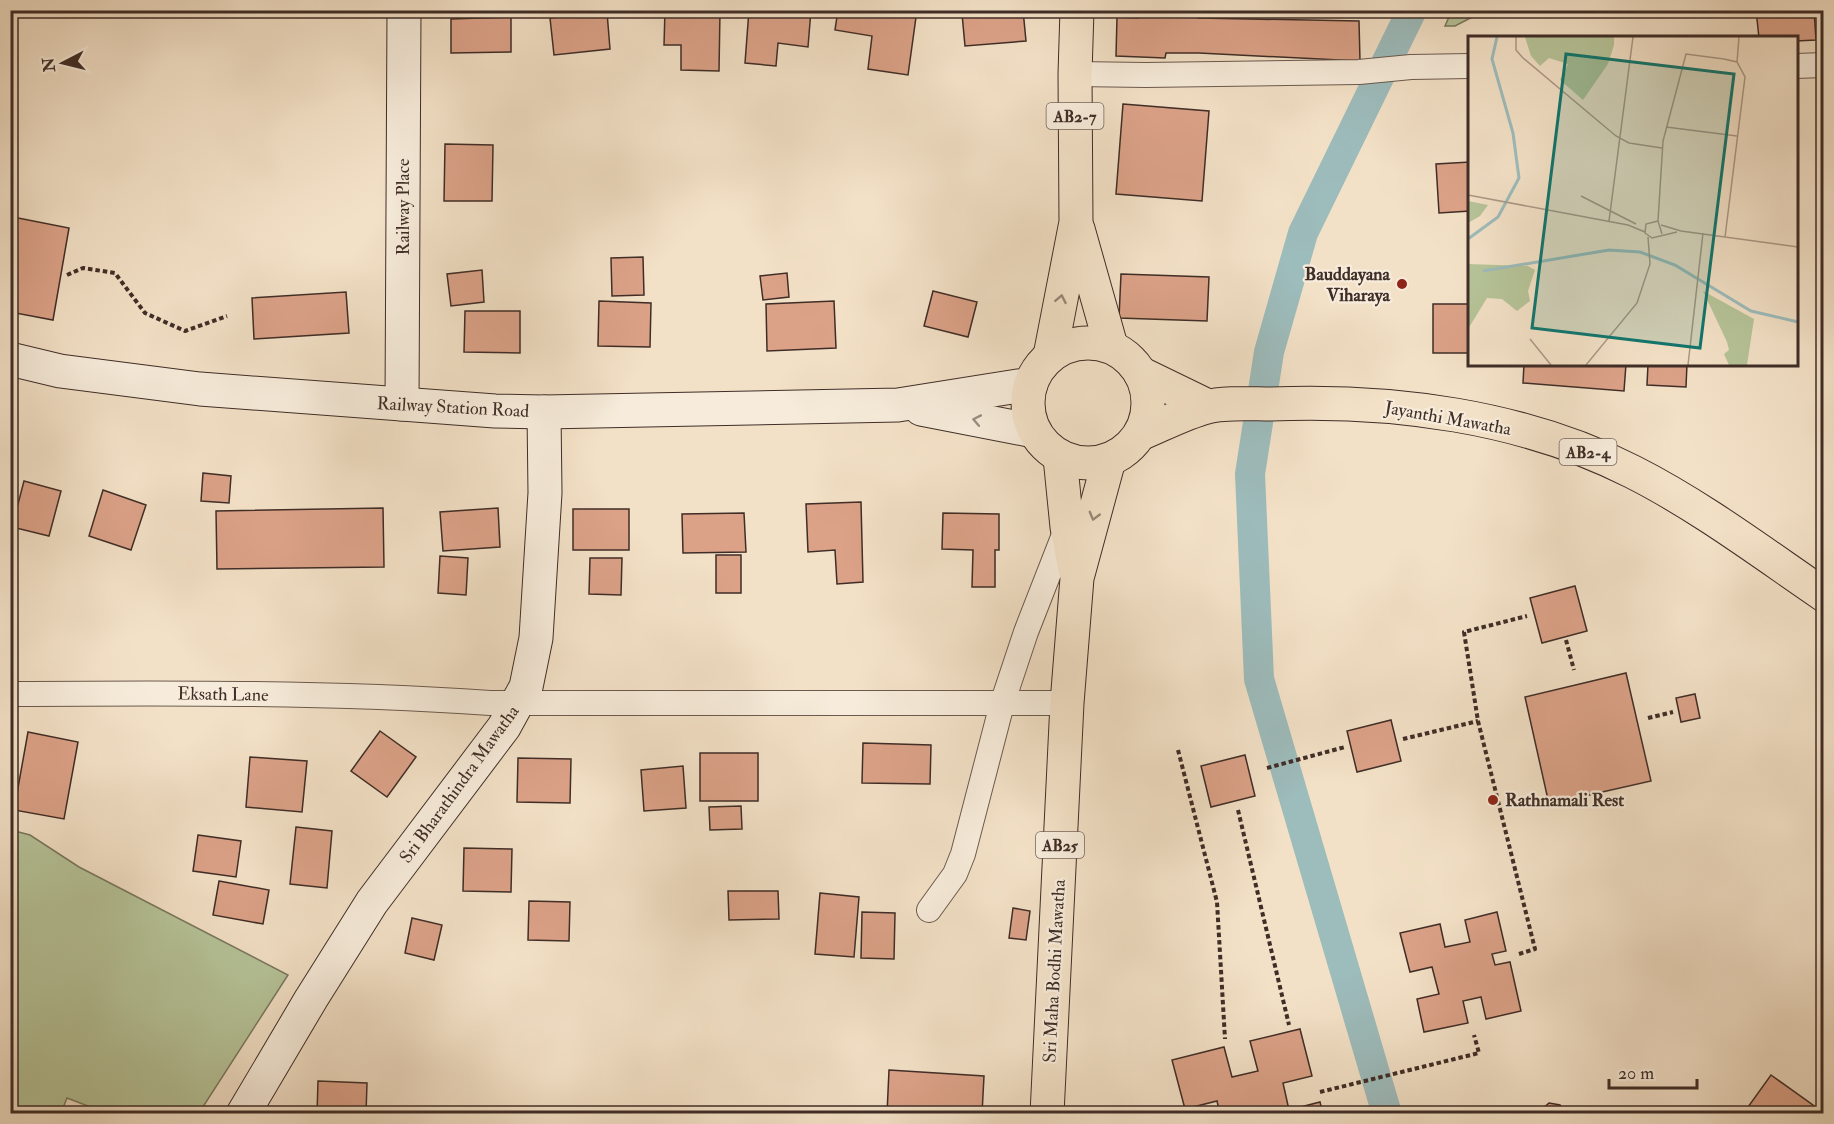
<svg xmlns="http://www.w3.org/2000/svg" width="1834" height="1124" font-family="'IM FELL Double Pica',serif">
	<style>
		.green { fill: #b6c499; stroke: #7a7860; stroke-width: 1.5 }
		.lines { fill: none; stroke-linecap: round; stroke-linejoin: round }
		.canal { stroke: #9dbcbc; stroke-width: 30 }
		.building { fill: #dca288; stroke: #3f2d27; stroke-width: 1.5 }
		.minor-casing { stroke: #6c5a4f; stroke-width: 26 }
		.secondary-casing { stroke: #3f2d27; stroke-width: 35 }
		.primary-casing { stroke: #3f2d27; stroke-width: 35 }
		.path { stroke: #3f2d27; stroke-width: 4; stroke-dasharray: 4.5 3; stroke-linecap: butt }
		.minor { stroke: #f7ecdb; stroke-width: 24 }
		.secondary { stroke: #f7ecdb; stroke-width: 33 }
		.primary { stroke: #f3e1c7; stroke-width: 33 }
		.oneway { stroke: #998777 }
		.oneway2 { stroke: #9b8c81 }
		.poi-dot { fill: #8f2418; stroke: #f7ecdb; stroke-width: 2 }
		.labels { text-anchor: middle; stroke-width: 4.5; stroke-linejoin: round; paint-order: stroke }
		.shield { fill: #f7ecdb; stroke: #76665d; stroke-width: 1.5 }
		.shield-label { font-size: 16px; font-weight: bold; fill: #3f2d27 }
		.street-label { font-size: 18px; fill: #3f2d27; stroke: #f7ecdb }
		.poi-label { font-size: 18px; font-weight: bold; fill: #3f2d27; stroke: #f7ecdb; text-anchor: end }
		.inset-river { fill: none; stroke: #9dbcbc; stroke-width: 3 }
		.inset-road { fill: none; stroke: #ab9987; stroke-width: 1.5 }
		.view { fill: #0f766e; fill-opacity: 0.15; stroke: #0f766e; stroke-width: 3 }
		.inset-edge { fill: none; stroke: #3f2d27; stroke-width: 3 }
	</style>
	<rect width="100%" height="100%" fill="#f3e1c7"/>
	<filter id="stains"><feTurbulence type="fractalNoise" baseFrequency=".00333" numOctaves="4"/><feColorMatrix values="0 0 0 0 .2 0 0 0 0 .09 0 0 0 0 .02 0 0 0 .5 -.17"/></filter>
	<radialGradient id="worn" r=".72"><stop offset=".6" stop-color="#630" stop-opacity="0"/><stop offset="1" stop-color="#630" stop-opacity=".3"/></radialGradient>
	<g class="green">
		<path d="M1452,10H1484V11L1455,26H1445Z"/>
		<path d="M11,830L30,835L79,867L288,975L199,1113H106L67,1098L61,1113H11Z"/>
	</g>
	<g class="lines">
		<path class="canal" d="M1387,1114L1259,679L1250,474L1269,352L1303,233L1412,10"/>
	</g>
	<g class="building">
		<path d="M665,10L720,11L719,71L681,70V45H664Z"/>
		<path d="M749,10H811L808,47L778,43L776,66L745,63Z"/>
		<path d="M838,10H876L916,17L908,75L868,69L872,36L835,30Z"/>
		<path d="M1005,10H1023L1026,41L965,46L962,14Z"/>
		<path d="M1138,10H1198V18L1359,21L1360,61L1199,53H1166L1165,58L1116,56L1117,17L1138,18Z"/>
		<path d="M1756,10H1814L1816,40L1796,41V38H1759Z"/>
		<path d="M607,12L610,49L554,55L550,18Z"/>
		<path d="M511,17V52L451,53V19Z"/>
		<path d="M1123,104L1209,111L1202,201L1116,194Z"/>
		<path d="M445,144L493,145L492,201H444Z"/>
		<path d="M1470,162V211L1439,213L1436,164Z"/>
		<path d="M13,217L69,228L53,320L10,312V233Z"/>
		<path d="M643,257L644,295L612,296L611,258Z"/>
		<path d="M482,270L484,302L451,306L447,274Z"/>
		<path d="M787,273L789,297L763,300L760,276Z"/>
		<path d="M1121,274L1209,277L1207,321L1119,318Z"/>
		<path d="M933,291L977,302L968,337L924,326Z"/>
		<path d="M346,292L349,333L254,339L252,298Z"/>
		<path d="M599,301L651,303L650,347L598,346Z"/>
		<path d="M834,301L836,348L767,351L766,304Z"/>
		<rect x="1433" y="304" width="37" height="49"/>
		<path d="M465,311H520V353L464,352Z"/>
		<path d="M1524,364H1626L1624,391L1523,383Z"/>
		<path d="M1648,364H1687L1686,387L1647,385Z"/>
		<path d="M203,473L231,476L229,503L201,501Z"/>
		<path d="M24,481L61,491L49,536L12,527Z"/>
		<path d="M103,490L146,505L131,550L89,536Z"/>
		<path d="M861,502L863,582L837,584L835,550L808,552L806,504Z"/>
		<path d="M383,508L384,567L217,569L216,511Z"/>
		<path d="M498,508L500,547L443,551L440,512Z"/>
		<rect x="573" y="509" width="56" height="41"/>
		<path d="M744,513L746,552L683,553L682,514Z"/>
		<path d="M943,513L999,514V550H995V587H972L973,550L942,549Z"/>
		<rect x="716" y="555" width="25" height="38"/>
		<path d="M440,556L468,558L466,595L438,593Z"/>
		<path d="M590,558H622L621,595L589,594Z"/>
		<path d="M1575,586L1587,631L1542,643L1530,598Z"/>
		<path d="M1626,673L1651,781L1549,804L1525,697Z"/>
		<path d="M1695,694L1700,718L1681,722L1676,698Z"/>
		<path d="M1391,720L1401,761L1357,772L1347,731Z"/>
		<path d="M380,731L416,757L387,797L351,771Z"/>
		<path d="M28,732L78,742L64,819L14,810Z"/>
		<path d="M863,743L931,745L930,784L862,783Z"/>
		<rect x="700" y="753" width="58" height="48"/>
		<path d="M1245,755L1255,796L1211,807L1201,766Z"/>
		<path d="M250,757L307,761L302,812L246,807Z"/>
		<path d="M518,758L571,759L570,803L517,802Z"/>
		<path d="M683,766L686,808L644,811L641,770Z"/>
		<path d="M741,806L742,829L710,830L709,807Z"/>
		<path d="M296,827L332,831L327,888L290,884Z"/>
		<path d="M198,835L241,841L236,877L193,871Z"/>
		<path d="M464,848L512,849L511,892L463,891Z"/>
		<path d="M219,881L269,890L263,924L213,915Z"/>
		<path d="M728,891H778L779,919L729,920Z"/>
		<path d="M820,893L859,897L854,957L815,954Z"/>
		<path d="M529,901L570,902L569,941L528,940Z"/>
		<path d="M1013,908L1030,911L1026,940L1009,938Z"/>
		<path d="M862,912L895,913L894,959L861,958Z"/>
		<path d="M1497,912L1506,951L1492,954L1495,965L1510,962L1521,1011L1486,1019L1481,997L1463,1001L1468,1023L1424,1032L1417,999L1439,994L1432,967L1410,972L1400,933L1440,924L1445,947L1470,942L1465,920Z"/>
		<path d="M412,918L442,925L434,960L405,953Z"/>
		<path d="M1300,1029L1312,1076L1283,1083L1289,1110L1320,1102L1323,1114H1220L1217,1101L1185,1109L1172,1060L1224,1047L1232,1077L1258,1071L1250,1041Z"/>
		<path d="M889,1070L984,1076L982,1114H887Z"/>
		<path d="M1771,1075L1824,1113V1114H1743Z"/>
		<path d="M318,1081L367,1083L366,1114H317Z"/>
		<path d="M1549,1103L1560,1105L1567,1114H1540L1541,1110Z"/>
	</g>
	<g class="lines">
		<g class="minor-casing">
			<g id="minor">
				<path d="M1796,66L1824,65"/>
				<path d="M1075,74L1146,75L1359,72L1411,67L1470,66"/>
				<path d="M10,694C170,693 331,692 490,703H1067"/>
				<path d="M929,910L955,874L963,854L1002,704L1026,632L1067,527"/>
			</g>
		</g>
		<g class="secondary-casing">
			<g id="secondary">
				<path d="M10,359L60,371L200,389L495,411L544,412L898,405L1031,384"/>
				<path d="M402,404L404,10"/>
				<path d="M921,409L1034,431"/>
				<path d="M243,1114L311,999L372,902L504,727L526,687L536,638L545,493L544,412"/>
			</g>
		</g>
		<g class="primary-casing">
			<g id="primary">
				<path d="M1078,229L1111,346"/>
				<circle cx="1088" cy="403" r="60"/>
				<path d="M1050,356L1076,222L1075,74L1077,10"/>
				<path d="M1140,373L1208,406"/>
				<path d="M1140,434C1162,425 1184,413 1207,407C1223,402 1253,404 1270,404C1392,399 1523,416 1633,472C1700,506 1761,552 1824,595"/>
				<path d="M1060,457L1067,527L1075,570"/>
				<path d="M1047,1114L1067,703L1077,578L1109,460"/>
			</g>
		</g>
		<g class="path">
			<path d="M67,275L83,268L115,273L145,313L185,331L227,316"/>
			<path d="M1566,640L1574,670"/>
			<path d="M1648,718L1673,712"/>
			<path d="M1403,739L1478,721"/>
			<path d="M1178,750L1217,902L1225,1039"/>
			<path d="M1267,768L1345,747"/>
			<path d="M1238,810L1289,1025"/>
			<path d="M1519,954L1535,949L1478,721L1464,632L1527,616"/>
			<path d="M1320,1092L1479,1053L1474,1035"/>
		</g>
		<use href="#minor" class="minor"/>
		<use href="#secondary" class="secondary"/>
		<use href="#primary" class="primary"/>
	</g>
	<defs><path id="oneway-chevron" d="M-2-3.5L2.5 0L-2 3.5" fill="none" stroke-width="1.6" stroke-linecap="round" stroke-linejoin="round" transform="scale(1.5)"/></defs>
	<g class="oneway">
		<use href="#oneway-chevron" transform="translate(1061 299) rotate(-79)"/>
		<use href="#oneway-chevron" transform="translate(1094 516) rotate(105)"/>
	</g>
	<use class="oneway2" href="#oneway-chevron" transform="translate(977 420) rotate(-169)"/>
	<g class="poi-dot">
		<circle cx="1402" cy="284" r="6"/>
		<circle cx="1493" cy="800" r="6"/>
	</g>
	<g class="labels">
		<g class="shield">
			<rect x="1046.5" y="103" width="57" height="26" rx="4.5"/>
			<rect x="1559.5" y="439" width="57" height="26" rx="4.5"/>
			<rect x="1036" y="832" width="48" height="26" rx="4.5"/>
		</g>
		<g class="shield-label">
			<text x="1075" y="122">AB2-7</text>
			<text x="1588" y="458">AB2-4</text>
			<text x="1060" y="851">AB25</text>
		</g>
		<g class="street-label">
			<text transform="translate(403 207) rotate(-90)" y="6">Railway Place</text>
			<text transform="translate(453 407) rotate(3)" y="6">Railway Station Road</text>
			<text transform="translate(1448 418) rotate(10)" y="6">Jayanthi Mawatha</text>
			<text transform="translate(223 694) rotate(1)" y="6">Eksath Lane</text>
			<text transform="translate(459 784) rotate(-54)" y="6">Sri Bharathindra Mawatha</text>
			<text transform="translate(1054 971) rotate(-87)" y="6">Sri Maha Bodhi Mawatha</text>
		</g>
		<g class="poi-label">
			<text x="1390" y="280">Bauddayana<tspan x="1390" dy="21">Viharaya</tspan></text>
			<text x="1505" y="806" text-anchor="start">Rathnamali Rest</text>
		</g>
	</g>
	<g transform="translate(1468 36)">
		<rect width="330" height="330" fill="#f3e1c7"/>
		<path d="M57,1H146V9L140,28L115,64L92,44L100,28L81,22L72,30L63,20ZM0,165L20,169L12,180L0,187ZM0,228L60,230L67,234L60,255L62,265L49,275L34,263L19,262L0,293ZM235,255L286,283L279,329H261L256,318L261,314L259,306Z" fill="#b6c499"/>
		<path class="inset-river" d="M0,203L30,181L51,142L45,97L24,23L29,1M15,235L141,214L172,216L207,229L283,275L330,286"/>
		<path class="inset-road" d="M48,1V14L55,22L148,100L161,107L194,112M269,26L271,1M198,91L269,100M0,159L160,189L177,196M113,160L168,188M141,185L165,1M190,185L195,105L218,18L256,23L269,26L277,41L257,201M193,189L213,195L330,211M194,198L190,185L178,188L177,197L184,202L209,196M62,303L83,329M118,329L169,267L182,228L180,201M220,329L235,197"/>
		<path class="view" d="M98,18L266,38L232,312L64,292Z"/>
		<rect width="330" height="330" class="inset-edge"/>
	</g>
	<rect width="1834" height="1124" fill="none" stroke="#f3e1c7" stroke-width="36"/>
	<rect x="12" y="12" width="1810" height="1100" fill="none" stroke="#3f2d27" stroke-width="3"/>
	<rect x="18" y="18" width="1798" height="1088" fill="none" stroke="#3f2d27" stroke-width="1.5"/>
	<g transform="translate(63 63) rotate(263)" stroke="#f7ecdb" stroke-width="4.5" paint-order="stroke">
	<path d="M0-4.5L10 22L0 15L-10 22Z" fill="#3f2d27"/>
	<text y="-9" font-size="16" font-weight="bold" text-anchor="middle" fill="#3f2d27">N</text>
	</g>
	<path d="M1609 1079v9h88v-9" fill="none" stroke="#3f2d27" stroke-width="3"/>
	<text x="1618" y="1079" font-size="18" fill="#3f2d27" stroke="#f7ecdb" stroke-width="4.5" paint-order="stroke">20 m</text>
	<rect width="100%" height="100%" filter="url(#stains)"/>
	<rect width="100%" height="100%" fill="url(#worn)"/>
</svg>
